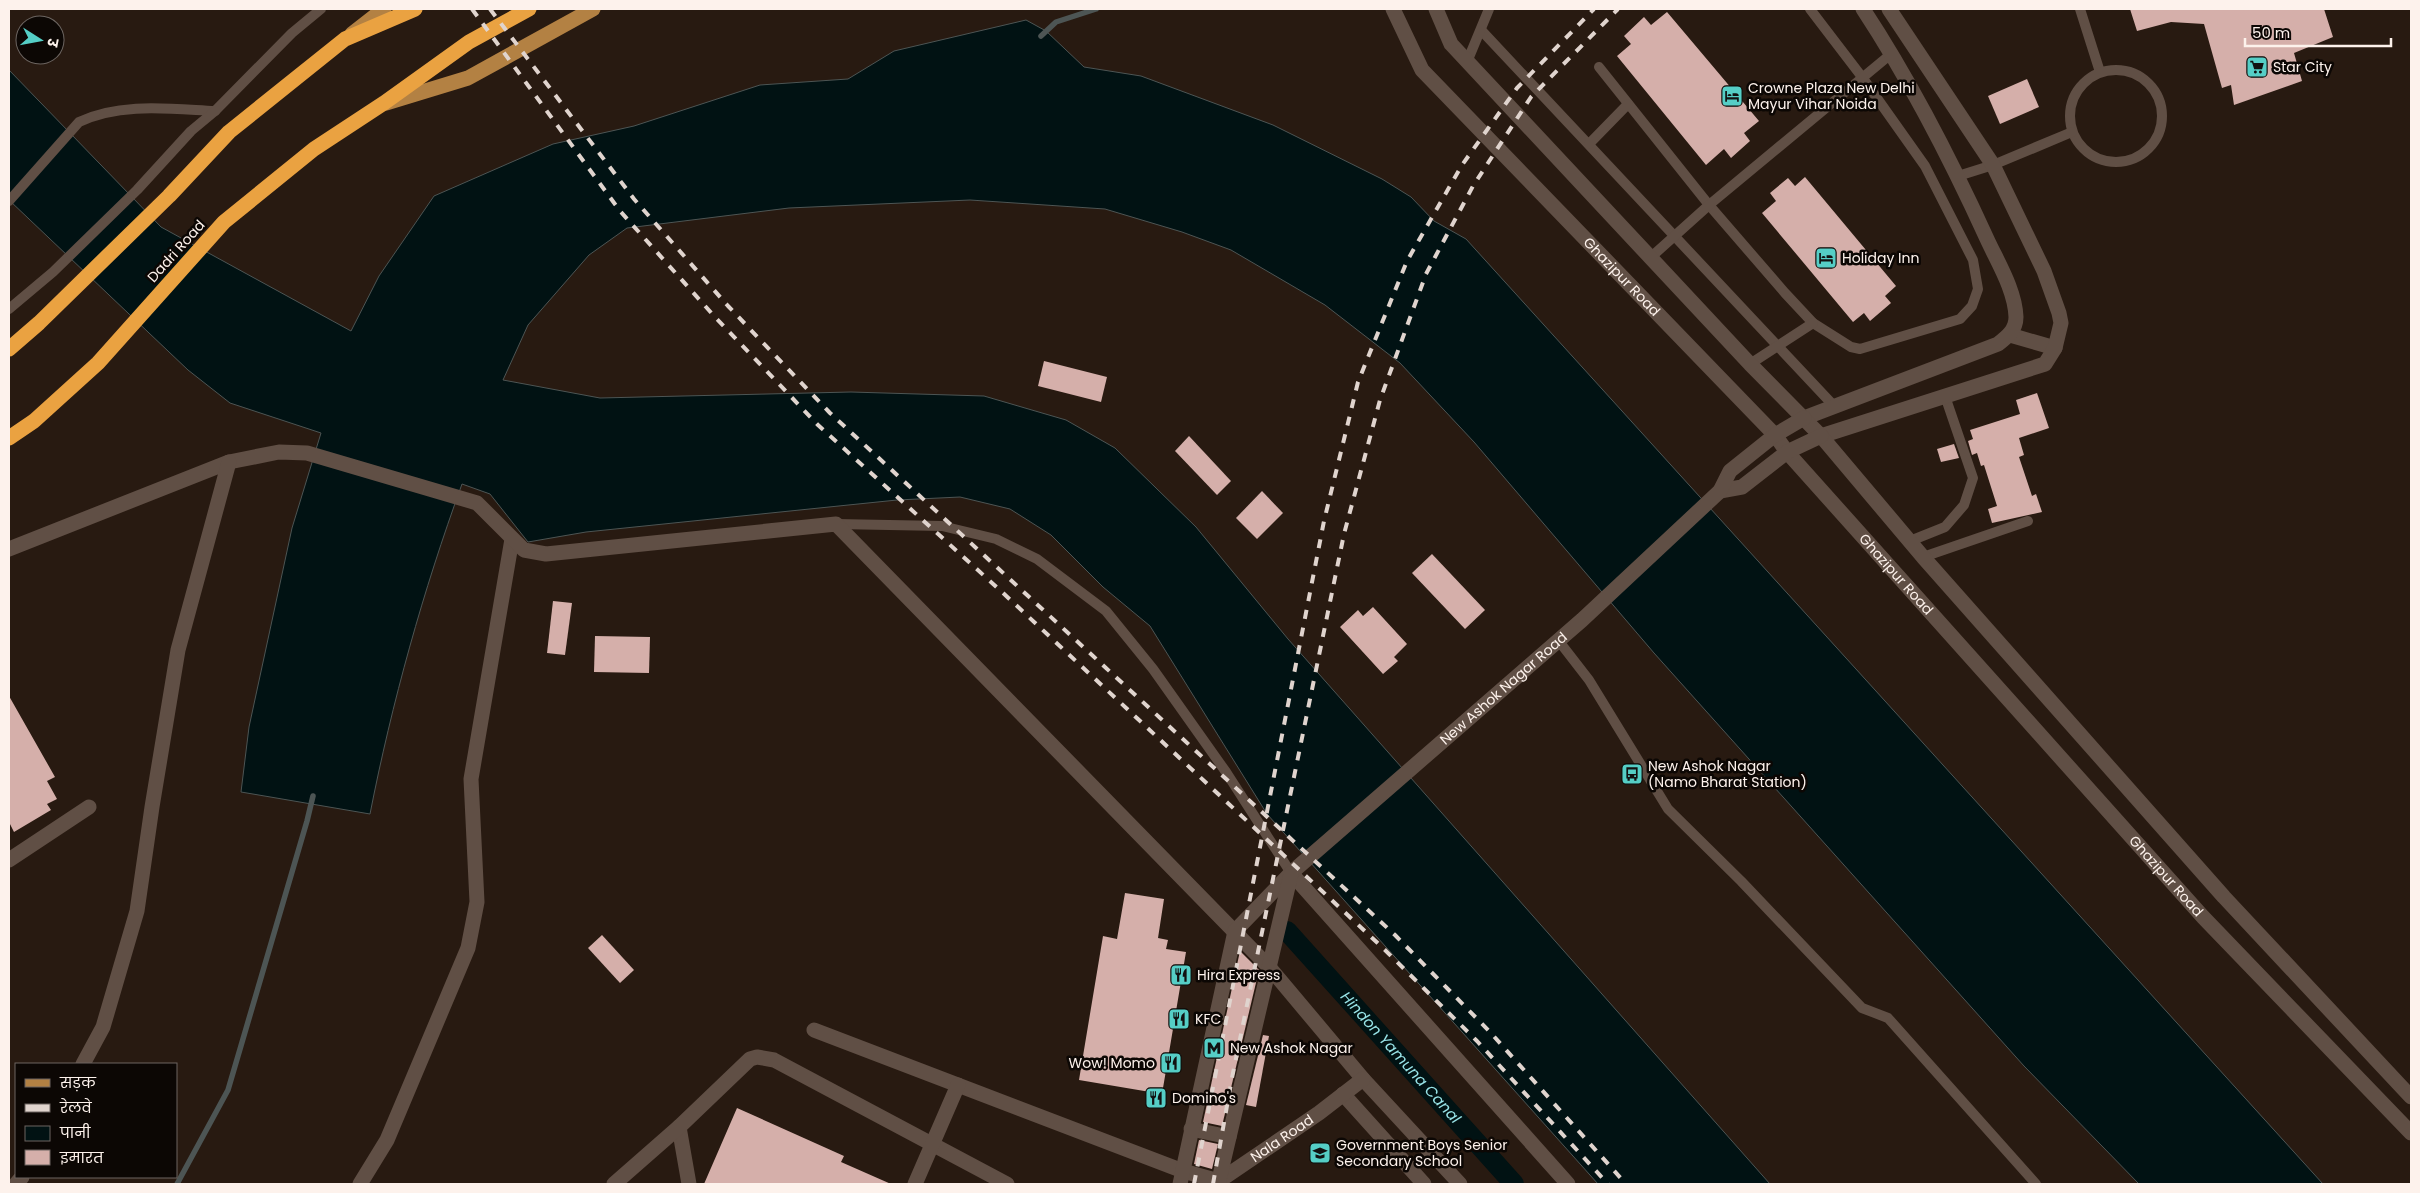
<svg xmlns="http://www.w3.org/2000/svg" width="2420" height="1193" font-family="Poppins,'Noto Sans Devanagari',sans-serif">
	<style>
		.water { fill: #011213; stroke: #4d5554 }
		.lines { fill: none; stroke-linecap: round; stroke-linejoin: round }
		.stream { stroke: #4d5554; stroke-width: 5.5 }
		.canal { stroke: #011213; stroke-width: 20 }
		.building { fill: #d5afaa }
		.lane { stroke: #604f45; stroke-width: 10 }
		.street { stroke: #604f45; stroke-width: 15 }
		.secondary { stroke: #604f45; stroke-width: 15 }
		.primary { stroke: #b38143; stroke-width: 15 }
		.highway { stroke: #eaa241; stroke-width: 15 }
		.rail { stroke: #e0d4ce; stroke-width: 4; stroke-dasharray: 9 9; stroke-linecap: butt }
		.labels { text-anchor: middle; stroke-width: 5; stroke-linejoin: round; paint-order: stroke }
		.poi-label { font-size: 14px; fill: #fdf2ec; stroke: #0c0704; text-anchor: start }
		.street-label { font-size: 14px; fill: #fdf2ec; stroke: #0c0704 }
		.water-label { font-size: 15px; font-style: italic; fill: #98e4e8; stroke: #0c0704 }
	</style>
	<rect width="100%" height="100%" fill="#281a11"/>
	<path class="water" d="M1026,20L1046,31L1084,67L1141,76L1273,125L1382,179L1411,197L1434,221L1466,239L2323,1184H2139L2024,1066L1654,653L1474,442L1400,363L1325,305L1231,250L1182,232L1105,209L970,200L789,208L627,228L589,255L528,325L503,380L600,398L851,392L984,396L1066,420L1115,448L1196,527L1288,639L1770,1184H1598L1267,814L1150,626L1103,587L1051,535L1010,509L960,497L897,500L586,532L528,542L490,494L462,484C423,591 392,702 370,814L241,792L249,727L292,528L321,433L230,403L188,370L9,200V70L161,227L351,331L379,276L434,196L553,144L634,126L760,85L848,79L894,51Z"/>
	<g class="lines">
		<g class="stream">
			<path d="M1041,36L1056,22L1096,9"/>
			<path d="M177,1184L228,1090L307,821L313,796"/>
		</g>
		<path class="canal" id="s1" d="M1287,931L1514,1184"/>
	</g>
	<g class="building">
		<path d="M2130,9H2324L2333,37L2294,53L2302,81L2234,105L2231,85L2222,88L2204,24L2171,22L2137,31Z"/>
		<path d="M1667,12L1759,121L1744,133L1750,141L1731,158L1724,149L1706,165L1617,56L1631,44L1624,36L1644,17L1651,25Z"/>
		<path d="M2027,79L2039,107L2000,124L1988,96Z"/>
		<path d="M1805,177L1896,286L1885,296L1891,303L1870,321L1864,313L1853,322L1762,213L1776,201L1770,193L1788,178L1795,186Z"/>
		<path d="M1044,361L1107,377L1101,402L1038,386Z"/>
		<path d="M2037,393L2049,428L2019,438L2024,455L2019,457L2032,496L2036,494L2042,512L1992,523L1988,509L1997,506L1984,465L1981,466L1977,453L1972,455L1968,441L1973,439L1970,430L2020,414L2016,400Z"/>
		<path d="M1189,436L1231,481L1217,495L1175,451Z"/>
		<path d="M1954,444L1959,458L1941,462L1937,449Z"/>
		<path d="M1262,491L1283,513L1257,539L1236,518Z"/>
		<path d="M1432,554L1485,610L1465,629L1412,573Z"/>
		<path d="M553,601L572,603L565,655L547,653Z"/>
		<path d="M1373,607L1407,644L1394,657L1398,661L1383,674L1340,627L1358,610L1363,616Z"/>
		<path d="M595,636L650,637L649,673L594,672Z"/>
		<path d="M9,696L55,777L47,781L57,799L47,804L51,810L14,832L9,822Z"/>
		<path d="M1125,893L1164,899L1158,938L1168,940L1166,949L1186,952L1162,1094L1079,1080L1103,936L1117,939Z"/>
		<path d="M602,935L634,970L620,983L588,948Z"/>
		<path d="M1240,951L1259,970L1222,1126L1203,1122Z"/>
		<path d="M1263,1035L1269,1036L1256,1107L1246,1105Z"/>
		<path d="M737,1108L844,1156L841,1162L891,1184H704Z"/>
		<path d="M1199,1140L1218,1144L1212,1169L1194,1164Z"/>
	</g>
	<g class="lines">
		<g class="lane">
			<path d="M2080,9L2100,72"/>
			<path d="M1481,30L1834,406"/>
			<path d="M1467,62L1489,9"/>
			<path d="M1599,67L1709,205L1785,293L1813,323L1851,347L1860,349L1960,319L1972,306L1978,289L1973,260L1925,166L1862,77L1810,9"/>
			<circle cx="2116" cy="116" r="46"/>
			<path d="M1589,144L1628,104"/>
			<path d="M1958,176L1993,165L2072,132"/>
			<path d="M9,201L79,122C120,102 172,109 215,111"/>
			<path d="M1650,258L1709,205L1891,54"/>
			<path d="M9,309L53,272L137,190L191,131L215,111L292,33L321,9"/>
			<path d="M1750,364L1813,323"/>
			<path d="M836,524L942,526L996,539L1037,559L1106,611L1153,669L1226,772L1291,873"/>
			<path d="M1910,541L1945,527L1964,505L1973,478L1945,396"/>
			<path d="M1923,557L2028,521"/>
			<path d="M1558,640L1589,680L1668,809L1741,881L1862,1008L1888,1018L2036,1184"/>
		</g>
		<g class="street">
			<path d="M2010,335L2055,348"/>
			<path d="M1804,418L1998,344C2007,337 2016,330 2016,317C2015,290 1998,263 1987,239C1951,160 1911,82 1863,9"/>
			<path d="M1821,436L2045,364L2055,348L2061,323L2059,313L2044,271L1993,165L1889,9"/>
			<path d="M9,860L89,807"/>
			<path d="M1291,873L1568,1184"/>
			<path d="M814,1030L1183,1171L1219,1181"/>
			<path d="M679,1127L689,1184"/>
			<path d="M360,1184L387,1140L468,948L477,902L471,779L512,539"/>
			<path d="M614,1184L679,1127L750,1059L757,1057L774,1060L1007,1184"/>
			<path d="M915,1184L958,1085"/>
		</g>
		<g class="secondary">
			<path id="s2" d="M1393,9L1422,70L1775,435L1787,452L2203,917L2411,1133"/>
			<path d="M1436,9L1451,44L1750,364L1821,436L1923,557L2224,897L2411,1097"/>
			<path d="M1720,491L1742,487L1787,452L1821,436"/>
			<path d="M9,549L229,462L279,452L307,453L477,503L524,550L546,554L836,524L1269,967L1363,1079L1460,1184"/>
			<path d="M83,1064L103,1027L137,911L152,807L178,650L229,462"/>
			<path d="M1343,1094L1424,1184"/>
			<path d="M1191,1129L1229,1137"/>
			<path id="s3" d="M1219,1181L1319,1113L1363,1079"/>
			<path d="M16,1184L22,1177"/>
			<path id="s4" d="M1180,1184L1235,931L1291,873L1582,620L1720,491L1730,471L1775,435L1804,418"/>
			<path d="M1218,1184L1291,874"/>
		</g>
		<g class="primary">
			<path d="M352,34L384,9"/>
			<path d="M386,103L468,78L593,9"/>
		</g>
		<g class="highway">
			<path d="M9,349L39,323L169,196L229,132L345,39L415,9"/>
			<path d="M9,438L34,421L98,363L224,222L314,149L384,103L469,42L529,9"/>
		</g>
		<g class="rail">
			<path d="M472,9L620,211L715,317L818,425L1002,592L1384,949L1477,1041L1608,1184"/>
			<path d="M490,9L634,199L728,306L830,413L1395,935L1490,1032L1626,1184"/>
			<path d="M1194,1184L1324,521L1358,382L1407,261L1462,165L1517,88L1594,9"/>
			<path d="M1213,1184L1232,1078L1344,534L1380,400L1426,274L1473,186L1531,97L1618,9"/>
		</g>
	</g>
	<defs>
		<g id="supermarket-square" transform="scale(1.125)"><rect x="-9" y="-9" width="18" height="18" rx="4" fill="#55cec6" stroke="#0c0704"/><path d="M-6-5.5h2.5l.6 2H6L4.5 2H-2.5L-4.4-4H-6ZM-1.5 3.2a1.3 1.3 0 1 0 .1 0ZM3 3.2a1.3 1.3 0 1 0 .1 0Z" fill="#111"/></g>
		<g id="hotel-square" transform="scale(1.125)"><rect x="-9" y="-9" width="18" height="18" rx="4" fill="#55cec6" stroke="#0c0704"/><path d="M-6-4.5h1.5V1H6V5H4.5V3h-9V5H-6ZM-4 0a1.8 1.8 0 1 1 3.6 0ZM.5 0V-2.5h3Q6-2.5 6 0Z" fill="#111"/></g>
		<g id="bus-square" transform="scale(1.125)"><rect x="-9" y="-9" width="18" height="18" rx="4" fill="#55cec6" stroke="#0c0704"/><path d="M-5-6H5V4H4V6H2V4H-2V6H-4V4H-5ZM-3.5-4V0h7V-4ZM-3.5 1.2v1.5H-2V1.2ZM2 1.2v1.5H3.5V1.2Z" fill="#111"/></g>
		<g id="restaurant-square" transform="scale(1.125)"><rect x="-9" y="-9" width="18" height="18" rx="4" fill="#55cec6" stroke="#0c0704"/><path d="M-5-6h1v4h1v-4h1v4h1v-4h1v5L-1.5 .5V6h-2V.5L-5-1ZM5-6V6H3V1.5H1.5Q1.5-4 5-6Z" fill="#111"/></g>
		<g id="metro-square" transform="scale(1.125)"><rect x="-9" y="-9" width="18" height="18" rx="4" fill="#55cec6" stroke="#0c0704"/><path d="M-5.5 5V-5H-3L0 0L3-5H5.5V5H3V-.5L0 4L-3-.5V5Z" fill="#111"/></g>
		<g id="school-square" transform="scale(1.125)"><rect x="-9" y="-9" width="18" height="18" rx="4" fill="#55cec6" stroke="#0c0704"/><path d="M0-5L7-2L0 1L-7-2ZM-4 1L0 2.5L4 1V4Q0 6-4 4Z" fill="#111"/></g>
	</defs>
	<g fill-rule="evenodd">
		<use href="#supermarket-square" x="2257" y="67"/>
		<use href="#hotel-square" x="1732" y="96"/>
		<use href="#hotel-square" x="1826" y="258"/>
		<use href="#bus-square" x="1632" y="774"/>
		<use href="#restaurant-square" x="1181" y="975"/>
		<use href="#restaurant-square" x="1179" y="1019"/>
		<use href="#metro-square" x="1214" y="1048"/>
		<use href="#restaurant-square" x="1171" y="1063"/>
		<use href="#restaurant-square" x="1156" y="1098"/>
		<use href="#school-square" x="1320" y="1153"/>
	</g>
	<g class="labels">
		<g class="poi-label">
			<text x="2273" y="72">Star City</text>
			<text x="1748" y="93">Crowne Plaza New Delhi<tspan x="1748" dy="16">Mayur Vihar Noida</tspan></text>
			<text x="1842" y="263">Holiday Inn</text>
			<text x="1648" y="771">New Ashok Nagar<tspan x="1648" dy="16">(Namo Bharat Station)</tspan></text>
			<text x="1197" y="980">Hira Express</text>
			<text x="1195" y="1024">KFC</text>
			<text x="1230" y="1053">New Ashok Nagar</text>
			<text x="1155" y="1068" text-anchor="end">Wow! Momo</text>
			<text x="1172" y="1103">Domino's</text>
			<text x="1336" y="1150">Government Boys Senior<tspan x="1336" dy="16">Secondary School</tspan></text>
		</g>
		<g class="street-label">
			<text transform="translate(176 251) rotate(-48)" y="5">Dadri Road</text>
			<text dy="5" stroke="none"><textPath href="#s2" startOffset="355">Ghazipur Road</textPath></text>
			<text dy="5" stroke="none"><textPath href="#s2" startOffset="760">Ghazipur Road</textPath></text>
			<text dy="5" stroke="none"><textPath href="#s4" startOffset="621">New Ashok Nagar Road</textPath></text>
			<text dy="5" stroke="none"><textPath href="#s2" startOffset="1165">Ghazipur Road</textPath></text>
			<text dy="5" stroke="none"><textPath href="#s3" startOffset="76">Nala Road</textPath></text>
		</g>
		<g class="water-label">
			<text dy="5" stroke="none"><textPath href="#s1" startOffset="170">Hindon Yamuna Canal</textPath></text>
		</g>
	</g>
	<rect width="2420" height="1193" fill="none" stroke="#fdf2ec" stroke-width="20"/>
	<rect x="15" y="1063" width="162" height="115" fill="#0c0704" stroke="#6c6561"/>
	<rect x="25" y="1079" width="25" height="8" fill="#b38143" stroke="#6c6561"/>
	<text x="60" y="1088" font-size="15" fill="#fdf2ec">सड़क</text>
	<rect x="25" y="1104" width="25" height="8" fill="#e0d4ce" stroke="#6c6561"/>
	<text x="60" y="1113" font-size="15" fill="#fdf2ec">रेलवे</text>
	<rect x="25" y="1126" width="25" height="15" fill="#011213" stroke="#6c6561"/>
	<text x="60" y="1138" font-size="15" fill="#fdf2ec">पानी</text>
	<rect x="25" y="1150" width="25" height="15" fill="#d5afaa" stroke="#6c6561"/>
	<text x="60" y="1163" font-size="15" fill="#fdf2ec">इमारत</text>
	<g transform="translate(40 40) rotate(101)"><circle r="24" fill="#0c0704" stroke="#6c6561"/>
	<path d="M0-4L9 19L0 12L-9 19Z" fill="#55cec6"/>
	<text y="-8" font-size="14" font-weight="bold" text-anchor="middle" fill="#fdf2ec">उ</text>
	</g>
	<path d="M2245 38v8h146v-8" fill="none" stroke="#fdf2ec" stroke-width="2.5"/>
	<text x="2252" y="38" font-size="15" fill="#fdf2ec" stroke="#0c0704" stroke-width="4" paint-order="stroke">50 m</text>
</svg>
